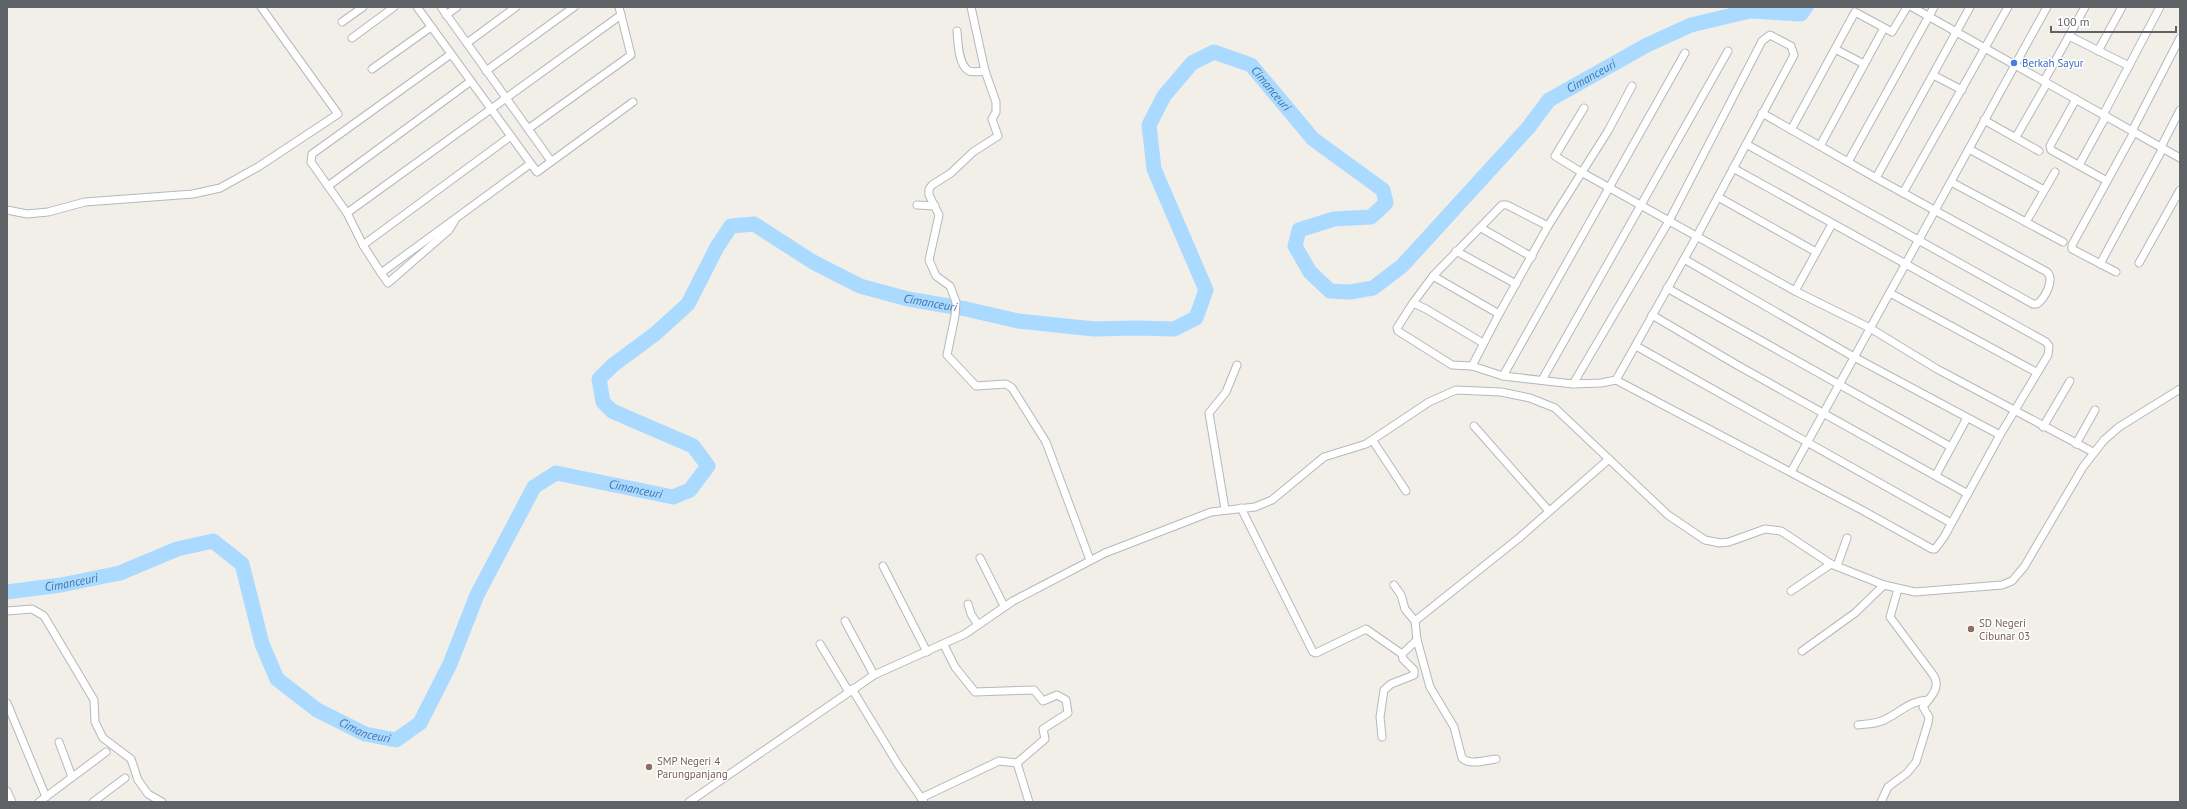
<svg xmlns="http://www.w3.org/2000/svg" width="2187" height="809" font-family="'PT Sans',sans-serif">
	<style>
		.lines { fill: none; stroke-linecap: round; stroke-linejoin: round }
		.river { stroke: #aadaff; stroke-width: 15 }
		.minor-casing { stroke: #b5b8bc; stroke-width: 9 }
		.minor { stroke: #fff; stroke-width: 7 }
		.shop-dot { fill: #3f7fe0; stroke: #fff; stroke-width: 1.5 }
		.education-dot { fill: #8d6e63; stroke: #fff; stroke-width: 1.5 }
		.labels { text-anchor: middle; stroke-width: 3; stroke-linejoin: round; paint-order: stroke }
		.shop-label { font-size: 11px; fill: #366cbe; stroke: #fff; text-anchor: start }
		.education-label { font-size: 11px; fill: #785e54; stroke: #fff; text-anchor: start }
		.water-label { font-size: 12px; font-style: italic; fill: #4174aa; stroke: #fff }
	</style>
	<rect width="100%" height="100%" fill="#f1efe8"/>
	<g class="lines">
		<path class="river" id="s1" d="M7,592L61,585L120,573L177,549L213,541L242,564L262,644L277,679L317,710L365,734L396,740L420,723L450,664L477,595L534,487L556,473L673,497L690,490L708,466L693,446L612,411L603,402L599,379L613,365L655,334L688,304L717,247L731,226L754,224L813,262L860,286L908,299L966,309L1018,321L1094,329L1135,328L1174,329L1196,318L1206,290L1154,169L1149,125L1164,96L1192,63L1214,52L1251,65L1313,139L1383,190L1386,203L1371,217L1334,219L1299,230L1295,246L1310,272L1330,291L1350,292L1373,288L1402,266L1528,128L1549,100L1647,45L1691,25L1750,11L1801,14L1806,7"/>
		<g class="minor-casing">
			<g id="minor">
				<path d="M417,7L537,172L633,102"/>
				<path d="M441,7L551,161"/>
				<path d="M971,7L985,71L996,102V112L992,119L998,136L973,152L951,173L932,185L929,189V195L939,215L929,260L936,276L950,286L956,302L955,316L947,355L976,386L1006,384L1012,388L1046,442L1090,560"/>
				<path d="M1912,7L2180,158"/>
				<path d="M446,15L457,7"/>
				<path d="M342,22L363,7"/>
				<path d="M957,31C958,41 958,65 969,71C973,73 980,71 985,71"/>
				<path d="M2069,36L2129,66"/>
				<path d="M352,38L394,7"/>
				<path d="M467,43L516,7"/>
				<path d="M1835,49L1864,64"/>
				<path d="M2098,51L2122,7"/>
				<path d="M451,54L312,154L311,162L347,213L363,245L381,273L530,164"/>
				<path d="M372,69L431,27"/>
				<path d="M486,71L574,7"/>
				<path d="M1933,75L1962,90"/>
				<path d="M2044,81L2085,7"/>
				<path d="M2076,99L2050,146L2051,150L2107,181"/>
				<path d="M1584,108L1555,156L1581,172L1795,291L1870,328L1937,369L2093,452"/>
				<path d="M2103,115L2160,7"/>
				<path d="M1984,120L2039,151"/>
				<path d="M528,129L631,55L619,7"/>
				<path d="M1791,130L1855,12L1892,32L1907,7"/>
				<path d="M2132,131L2180,38"/>
				<path d="M2016,137L2047,83"/>
				<path d="M1746,144L2033,304H2037C2045,298 2055,280 2047,272L1876,178L1762,113"/>
				<path d="M1820,146L1884,28"/>
				<path d="M2161,147L2180,110"/>
				<path d="M1969,149L2044,190"/>
				<path d="M1848,162L1934,7"/>
				<path d="M2079,165L2106,116"/>
				<path d="M1876,178L1970,7"/>
				<path d="M1951,182L2063,242"/>
				<path d="M328,186L471,81"/>
				<path d="M1903,193L2008,7"/>
				<path d="M1718,197L1816,252"/>
				<path d="M917,205L935,206"/>
				<path d="M7,210L27,214L48,212L85,202L193,194L220,188L258,167L338,114L261,7"/>
				<path d="M347,213L621,15"/>
				<path d="M2026,222L2055,172"/>
				<path d="M1481,228L1532,257"/>
				<path d="M363,245L511,136"/>
				<path d="M1456,251L1516,284"/>
				<path d="M1684,259L1854,357L2000,435"/>
				<path d="M2139,263L2180,190"/>
				<path d="M2100,264L2163,148"/>
				<path d="M2116,272L2072,249V245L2134,132"/>
				<path d="M381,273L388,283L449,230L455,220"/>
				<path d="M1433,276L1413,303L1426,309L1483,343"/>
				<path d="M1667,288L1951,447"/>
				<path d="M1795,291L1832,224"/>
				<path d="M1890,293L2036,372"/>
				<path d="M1413,303L1397,328L1398,331L1452,365L1472,366L1503,376L1573,384L1601,383L1616,380L1697,236L1794,55L1791,46L1770,35L1762,41L1669,221L1573,384"/>
				<path d="M1499,314L1433,276L1502,205H1507L1548,226"/>
				<path d="M1652,315L1737,365L1968,494"/>
				<path d="M1636,346L1951,523"/>
				<path d="M1472,366L1499,314L1548,226L1608,131L1632,86"/>
				<path d="M1503,376L1685,53"/>
				<path d="M1542,380L1728,51"/>
				<path d="M1616,380L1860,509L1932,549H1935L1944,537L2000,435L2048,355L2049,346L2046,342L1733,168"/>
				<path d="M1474,426L1549,511"/>
				<path d="M2043,427L2070,381"/>
				<path d="M1373,441L1406,491"/>
				<path d="M2076,444L2095,410"/>
				<path d="M1791,472L2047,7"/>
				<path d="M1936,475L1967,418"/>
				<path d="M1241,508L1313,652L1316,653L1366,629L1402,654"/>
				<path d="M1225,509L1209,413L1226,392L1237,365"/>
				<path d="M980,558L1004,606"/>
				<path d="M883,566L927,652"/>
				<path d="M1837,566L1847,538"/>
				<path d="M1394,585L1401,595L1405,609L1415,621"/>
				<path d="M1791,591L1831,564"/>
				<path d="M968,604L971,614L978,625"/>
				<path d="M7,611L32,609L44,616L94,700L95,722L103,738L131,759L138,780L148,794L162,802"/>
				<path d="M845,621L874,675"/>
				<path d="M820,644L849,692"/>
				<path d="M944,645L955,667L975,692L1034,690L1043,701L1057,695L1066,700L1068,713L1043,729L1045,739L1017,763"/>
				<path d="M1802,651L1855,613L1884,585"/>
				<path d="M852,689L899,766L924,802"/>
				<path d="M7,703L46,797"/>
				<path d="M1858,725C1868,724 1879,724 1888,718C1903,710 1910,701 1928,700"/>
				<path d="M1382,737L1380,717L1384,690L1391,684L1414,675V670L1403,659L1402,654L1417,640"/>
				<path d="M59,742L72,777"/>
				<path d="M1496,759C1486,760 1470,766 1462,758L1454,727L1430,687L1417,640L1415,621L1519,538L1609,459"/>
				<path d="M7,791L12,802"/>
				<path d="M921,798L999,761L1017,763L1029,802"/>
				<path d="M39,802L106,752"/>
				<path d="M93,802L125,778"/>
				<path d="M689,802L874,675L965,634L1013,601L1105,553L1211,512L1255,507L1272,500L1324,457L1366,444L1429,402L1456,390L1501,392L1530,398L1555,408L1668,515L1705,540L1720,543L1729,542L1765,529L1781,531L1831,564L1884,585L1915,592L2002,585L2012,581L2024,567L2083,467L2104,440L2119,427L2180,389"/>
				<path d="M1881,802L1888,787L1907,773L1916,762L1928,723L1929,717L1923,707C1930,697 1941,689 1934,676L1890,617L1898,589"/>
			</g>
		</g>
		<use href="#minor" class="minor"/>
	</g>
	<circle class="shop-dot" cx="2014" cy="63" r="4"/>
	<g class="education-dot">
		<circle cx="1971" cy="629" r="4"/>
		<circle cx="649" cy="767" r="4"/>
	</g>
	<g class="labels">
		<g class="shop-label">
			<text x="2022" y="67">Berkah Sayur</text>
		</g>
		<g class="education-label">
			<text x="1979" y="627">SD Negeri<tspan x="1979" dy="13">Cibunar 03</tspan></text>
			<text x="657" y="765">SMP Negeri 4<tspan x="657" dy="13">Parungpanjang</tspan></text>
		</g>
		<g class="water-label">
			<text dy="4" stroke="none"><textPath href="#s1" startOffset="2897">Cimanceuri</textPath></text>
			<text dy="4" stroke="none"><textPath href="#s1" startOffset="2213">Cimanceuri</textPath></text>
			<text dy="4" stroke="none"><textPath href="#s1" startOffset="1566">Cimanceuri</textPath></text>
			<text dy="4" stroke="none"><textPath href="#s1" startOffset="906">Cimanceuri</textPath></text>
			<text dy="4" stroke="none"><textPath href="#s1" startOffset="65">Cimanceuri</textPath></text>
			<text dy="4" stroke="none"><textPath href="#s1" startOffset="474">Cimanceuri</textPath></text>
		</g>
	</g>
	<rect width="2187" height="809" fill="none" stroke="#5f6368" stroke-width="16"/>
	<path d="M2051 26v6h125v-6" fill="none" stroke="#5f6368" stroke-width="2"/>
	<text x="2057" y="26" font-size="12" fill="#5f6368" stroke="#ffffff" stroke-width="3" paint-order="stroke">100 m</text>
</svg>
